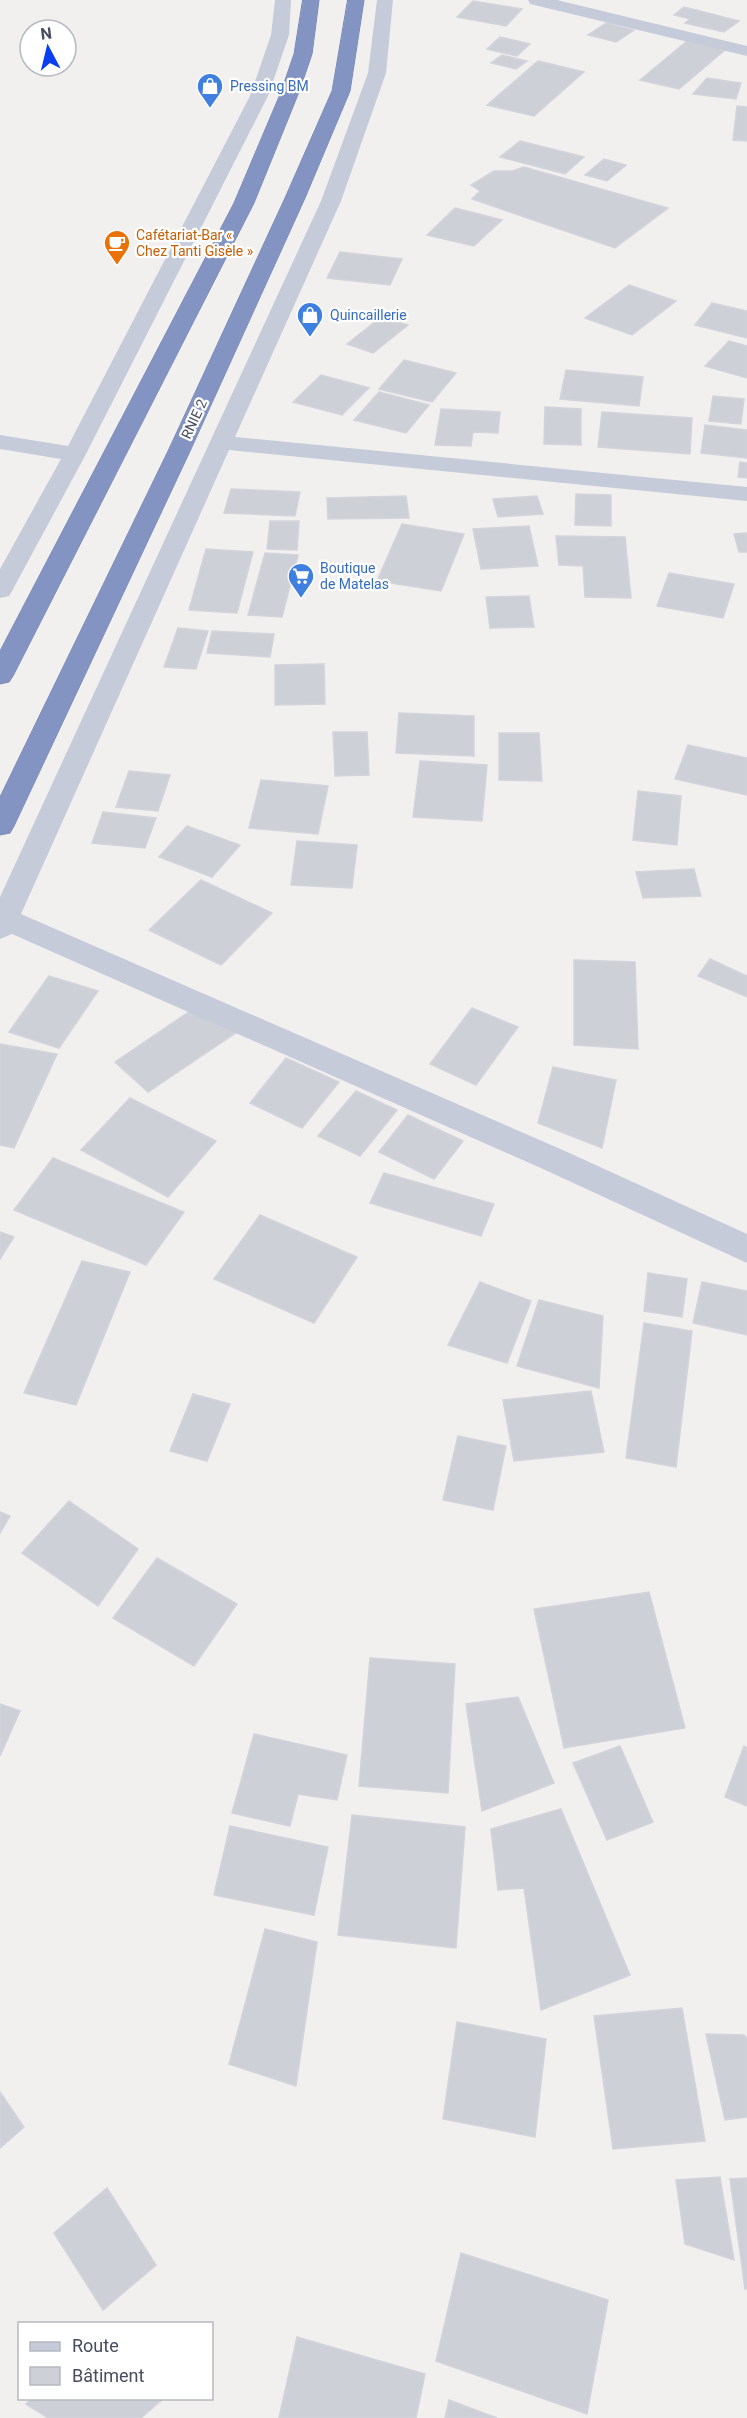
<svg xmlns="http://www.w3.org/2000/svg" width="747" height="2418" font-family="Roboto,sans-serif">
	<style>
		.building { fill: #ced0d7; stroke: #d3d3db; stroke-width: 1.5 }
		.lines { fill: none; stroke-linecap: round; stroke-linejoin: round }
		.highway-casing { stroke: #6e7fae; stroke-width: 1 }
		.street { fill: #c5cbd8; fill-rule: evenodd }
		.highway { fill: #8394c2; fill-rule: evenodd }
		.labels { text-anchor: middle; stroke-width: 4.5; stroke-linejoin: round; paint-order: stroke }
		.far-shop-label { font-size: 14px; fill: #366cbe; stroke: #fff; text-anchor: start }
		.far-food-label { font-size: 14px; fill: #c56008; stroke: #fff; text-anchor: start }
		.far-street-label { font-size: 14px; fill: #464d5e; stroke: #fff }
	</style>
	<rect width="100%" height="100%" fill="#f2f0ef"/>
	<g class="building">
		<path d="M473,1L522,9L506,26L457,17Z"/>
		<path d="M684,7L700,11L739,21L724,32L685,23L690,19L674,15Z"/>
		<path d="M606,23L634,30L616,42L588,35Z"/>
		<path d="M500,37L530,44L517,56L487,49Z"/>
		<path d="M687,41L725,50L679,89L640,80Z"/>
		<path d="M502,55L527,61L516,69L491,63Z"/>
		<path d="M538,61L584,72L534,116L487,105Z"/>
		<path d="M707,78L741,83L736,99L693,94Z"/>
		<path d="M737,106L747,107V141L733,140Z"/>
		<path d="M520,141L584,157L565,174L500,157Z"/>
		<path d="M604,159L626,165L607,181L585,175Z"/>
		<path d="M524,167L668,208L615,248L472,199L480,191L471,185L494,171H512Z"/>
		<path d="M455,208L502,220L474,246L427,235Z"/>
		<path d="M340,252L402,259L390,285L327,278Z"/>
		<path d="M629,285L676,301L632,335L585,318Z"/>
		<path d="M712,303L747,311V338L695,325Z"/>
		<path d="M381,317L408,325L373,353L347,344Z"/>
		<path d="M729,341L747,346V378L705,366Z"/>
		<path d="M404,360L456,373L432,402L379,389Z"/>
		<path d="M566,370L643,377L639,406L560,399Z"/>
		<path d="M321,375L369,388L342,415L293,402Z"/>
		<path d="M379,392L429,405L406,433L354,420Z"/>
		<path d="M713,396L744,399L741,424L709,421Z"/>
		<path d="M545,407L581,409V445L544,444Z"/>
		<path d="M441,409L500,412L498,433L473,432L471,446L435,445Z"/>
		<path d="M602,412L692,418L690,454L598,447Z"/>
		<path d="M705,425L747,430V458L701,453Z"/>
		<path d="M740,462L747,463V478L738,477Z"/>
		<path d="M231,489L300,492L295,516L224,513Z"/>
		<path d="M576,494L611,495V526L575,525Z"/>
		<path d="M406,496L409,518L328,519L327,498Z"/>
		<path d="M537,496L543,514L498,517L493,499Z"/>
		<path d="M270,521H299L297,550L267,549Z"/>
		<path d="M402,524L464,534L441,591L377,581Z"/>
		<path d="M529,526L538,566L481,569L473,529Z"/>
		<path d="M747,533V552H739L734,534Z"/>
		<path d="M556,536L625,537L631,598L585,597L583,566L559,565Z"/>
		<path d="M206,549L253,552L237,613L189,610Z"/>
		<path d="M265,553L298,555L282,617L248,615Z"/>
		<path d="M669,573L734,584L723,618L657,606Z"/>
		<path d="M529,596L534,627L490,628L486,597Z"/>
		<path d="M178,628L208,631L196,669L164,667Z"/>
		<path d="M212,631L274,634L270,657L207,653Z"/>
		<path d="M324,664L325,704L275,705V665Z"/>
		<path d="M399,713L474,716V756L396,753Z"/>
		<path d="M333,732H367L369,775L335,776Z"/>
		<path d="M499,733H539L542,781L499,780Z"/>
		<path d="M688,745L747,758V795L675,779Z"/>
		<path d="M420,761L487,765L482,821L413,817Z"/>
		<path d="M129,771L170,775L158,811L116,807Z"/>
		<path d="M261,780L328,786L318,834L249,828Z"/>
		<path d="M638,791L681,796L677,845L633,840Z"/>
		<path d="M103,812L156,818L145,848L92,843Z"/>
		<path d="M187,826L240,845L212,877L159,857Z"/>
		<path d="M297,841L357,845L352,888L291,885Z"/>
		<path d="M694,869L701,896L643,898L636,872Z"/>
		<path d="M201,880L272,913L221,965L149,930Z"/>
		<path d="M710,959L747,976V997L698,976Z"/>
		<path d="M574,960L635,962L638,1049L574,1045Z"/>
		<path d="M49,976L98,991L59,1048L9,1032Z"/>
		<path d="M472,1008L518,1027L476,1085L430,1064Z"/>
		<path d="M193,1009L237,1032L148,1092L115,1062Z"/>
		<path d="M0,1044L57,1054L14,1148L0,1145Z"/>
		<path d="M286,1058L339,1082L302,1128L250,1103Z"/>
		<path d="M553,1067L616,1080L602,1148L538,1123Z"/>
		<path d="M356,1091L397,1110L360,1156L318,1136Z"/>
		<path d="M130,1098L216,1141L168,1197L81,1150Z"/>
		<path d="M408,1115L463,1141L434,1179L379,1152Z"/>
		<path d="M53,1158L184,1212L146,1265L14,1210Z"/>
		<path d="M384,1173L494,1204L481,1236L370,1203Z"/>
		<path d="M260,1215L357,1257L314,1323L214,1279Z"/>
		<path d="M0,1232L14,1237L0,1259Z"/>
		<path d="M82,1261L130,1272L76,1405L24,1393Z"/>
		<path d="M648,1273L687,1279L682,1317L644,1311Z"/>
		<path d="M480,1282L531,1301L507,1363L448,1345Z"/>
		<path d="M702,1282L747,1291V1335L693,1323Z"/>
		<path d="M539,1300L603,1316L599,1388L517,1366Z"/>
		<path d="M644,1323L692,1331L676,1467L626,1458Z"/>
		<path d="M591,1391L604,1452L514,1461L503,1400Z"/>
		<path d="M193,1394L230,1404L207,1461L170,1451Z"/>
		<path d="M458,1436L506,1446L493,1510L443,1500Z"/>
		<path d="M69,1501L138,1549L98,1606L22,1553Z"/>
		<path d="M0,1512L10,1516L0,1533Z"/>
		<path d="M157,1558L237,1604L194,1666L113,1618Z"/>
		<path d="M649,1592L685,1728L564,1748L534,1609Z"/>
		<path d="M370,1658L455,1664L448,1793L359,1786Z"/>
		<path d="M518,1697L554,1783L482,1811L466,1704Z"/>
		<path d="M0,1704L20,1711L0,1756Z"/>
		<path d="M254,1734L347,1755L337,1800L298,1794L290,1826L232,1813Z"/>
		<path d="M620,1746L653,1822L607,1840L573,1763Z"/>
		<path d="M744,1746L747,1748V1806L725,1797Z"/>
		<path d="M561,1809L630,1975L541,2010L524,1888L498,1890L491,1829Z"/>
		<path d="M352,1815L465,1827L456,1948L338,1935Z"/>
		<path d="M230,1826L328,1847L314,1915L214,1895Z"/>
		<path d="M265,1929L317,1942L296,2086L229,2064Z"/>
		<path d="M682,2008L705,2141L613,2149L594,2016Z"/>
		<path d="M457,2022L546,2039L535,2137L443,2119Z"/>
		<path d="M706,2034L744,2035L747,2038V2117L725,2120Z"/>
		<path d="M0,2092L24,2127L0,2148Z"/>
		<path d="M720,2177L734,2260L685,2244L676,2180Z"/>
		<path d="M747,2178V2289H745L730,2179Z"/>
		<path d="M107,2188L156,2265L103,2310L54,2233Z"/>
		<path d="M461,2253L608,2300L587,2414L436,2361Z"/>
		<path d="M297,2337L425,2374L416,2418H279Z"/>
		<path d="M32,2398H164L141,2418H48L26,2404Z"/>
		<path d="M449,2400L497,2418H445Z"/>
	</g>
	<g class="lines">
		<g class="highway-casing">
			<g id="highway">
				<path d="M303,0H319L312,54L299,92L254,203L13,676L9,682L0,684V651L234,203L281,92L294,54Z"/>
				<path d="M348,0H364L350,91L305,198L191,449L14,826L10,833L0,835V797L169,449L285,198L332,91Z"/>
			</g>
		</g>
		<g class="street">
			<path d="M275,0H291L289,35L268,96L86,454L12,591L9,596L0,598V569L61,459L0,449V435L68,446L250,96L271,35Z"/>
			<path d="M377,0H393L386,73L341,201L235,437L747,487V501L229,450L21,914L565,1151L747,1234V1263L543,1169L12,934L0,939V897L321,201L368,73Z"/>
			<path d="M528,0H557L747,46V56L530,4Z"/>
		</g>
		<use href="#highway" class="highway"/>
	</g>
	<defs>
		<g id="shop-pin" transform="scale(1.35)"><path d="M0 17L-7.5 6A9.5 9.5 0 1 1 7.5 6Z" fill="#3f7fe0" stroke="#fff"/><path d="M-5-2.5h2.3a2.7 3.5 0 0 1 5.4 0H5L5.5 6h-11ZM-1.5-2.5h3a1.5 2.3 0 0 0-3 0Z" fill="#fff"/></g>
		<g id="cafe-pin" transform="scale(1.35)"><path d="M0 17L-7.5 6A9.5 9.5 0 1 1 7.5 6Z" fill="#e8710a" stroke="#fff"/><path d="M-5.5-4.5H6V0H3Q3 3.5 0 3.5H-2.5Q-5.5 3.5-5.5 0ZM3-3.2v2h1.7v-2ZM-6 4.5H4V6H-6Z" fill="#fff"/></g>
		<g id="supermarket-pin" transform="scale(1.35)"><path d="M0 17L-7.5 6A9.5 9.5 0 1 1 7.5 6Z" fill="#3f7fe0" stroke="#fff"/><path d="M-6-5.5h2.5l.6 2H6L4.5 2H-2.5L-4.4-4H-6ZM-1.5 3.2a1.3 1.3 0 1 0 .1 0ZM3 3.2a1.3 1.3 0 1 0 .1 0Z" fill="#fff"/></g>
	</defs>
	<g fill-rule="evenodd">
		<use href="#shop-pin" x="210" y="86"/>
		<use href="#cafe-pin" x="117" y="243"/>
		<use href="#shop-pin" x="310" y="315"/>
		<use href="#supermarket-pin" x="301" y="576"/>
	</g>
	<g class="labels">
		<g class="far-shop-label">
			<text x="230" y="91">Pressing BM</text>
			<text x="330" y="320">Quincaillerie</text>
			<text x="320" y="573">Boutique<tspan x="320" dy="16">de Matelas</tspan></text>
		</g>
		<g class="far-food-label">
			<text x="136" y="240">Cafétariat-Bar «<tspan x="136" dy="16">Chez Tanti Gisèle »</tspan></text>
		</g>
		<g class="far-street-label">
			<text transform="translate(194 419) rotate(-65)" y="5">RNIE 2</text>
		</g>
	</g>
	<rect x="18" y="2322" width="195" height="78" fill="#ffffff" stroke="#b5b8bf" stroke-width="1.5"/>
	<rect x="30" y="2342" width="30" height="9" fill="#c5cbd8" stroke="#b5b8bf" stroke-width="1.5"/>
	<text x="72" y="2352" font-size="18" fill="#464d5e">Route</text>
	<rect x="30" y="2367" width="30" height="18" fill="#ced0d7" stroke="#b5b8bf" stroke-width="1.5"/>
	<text x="72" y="2382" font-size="18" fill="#464d5e">Bâtiment</text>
	<g transform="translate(48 48) rotate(353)"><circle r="28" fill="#ffffff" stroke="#b5b8bf" stroke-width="1.5"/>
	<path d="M0-4.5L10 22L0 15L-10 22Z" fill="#0a3ef1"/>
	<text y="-9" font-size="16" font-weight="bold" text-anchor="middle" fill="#464d5e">N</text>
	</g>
</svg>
